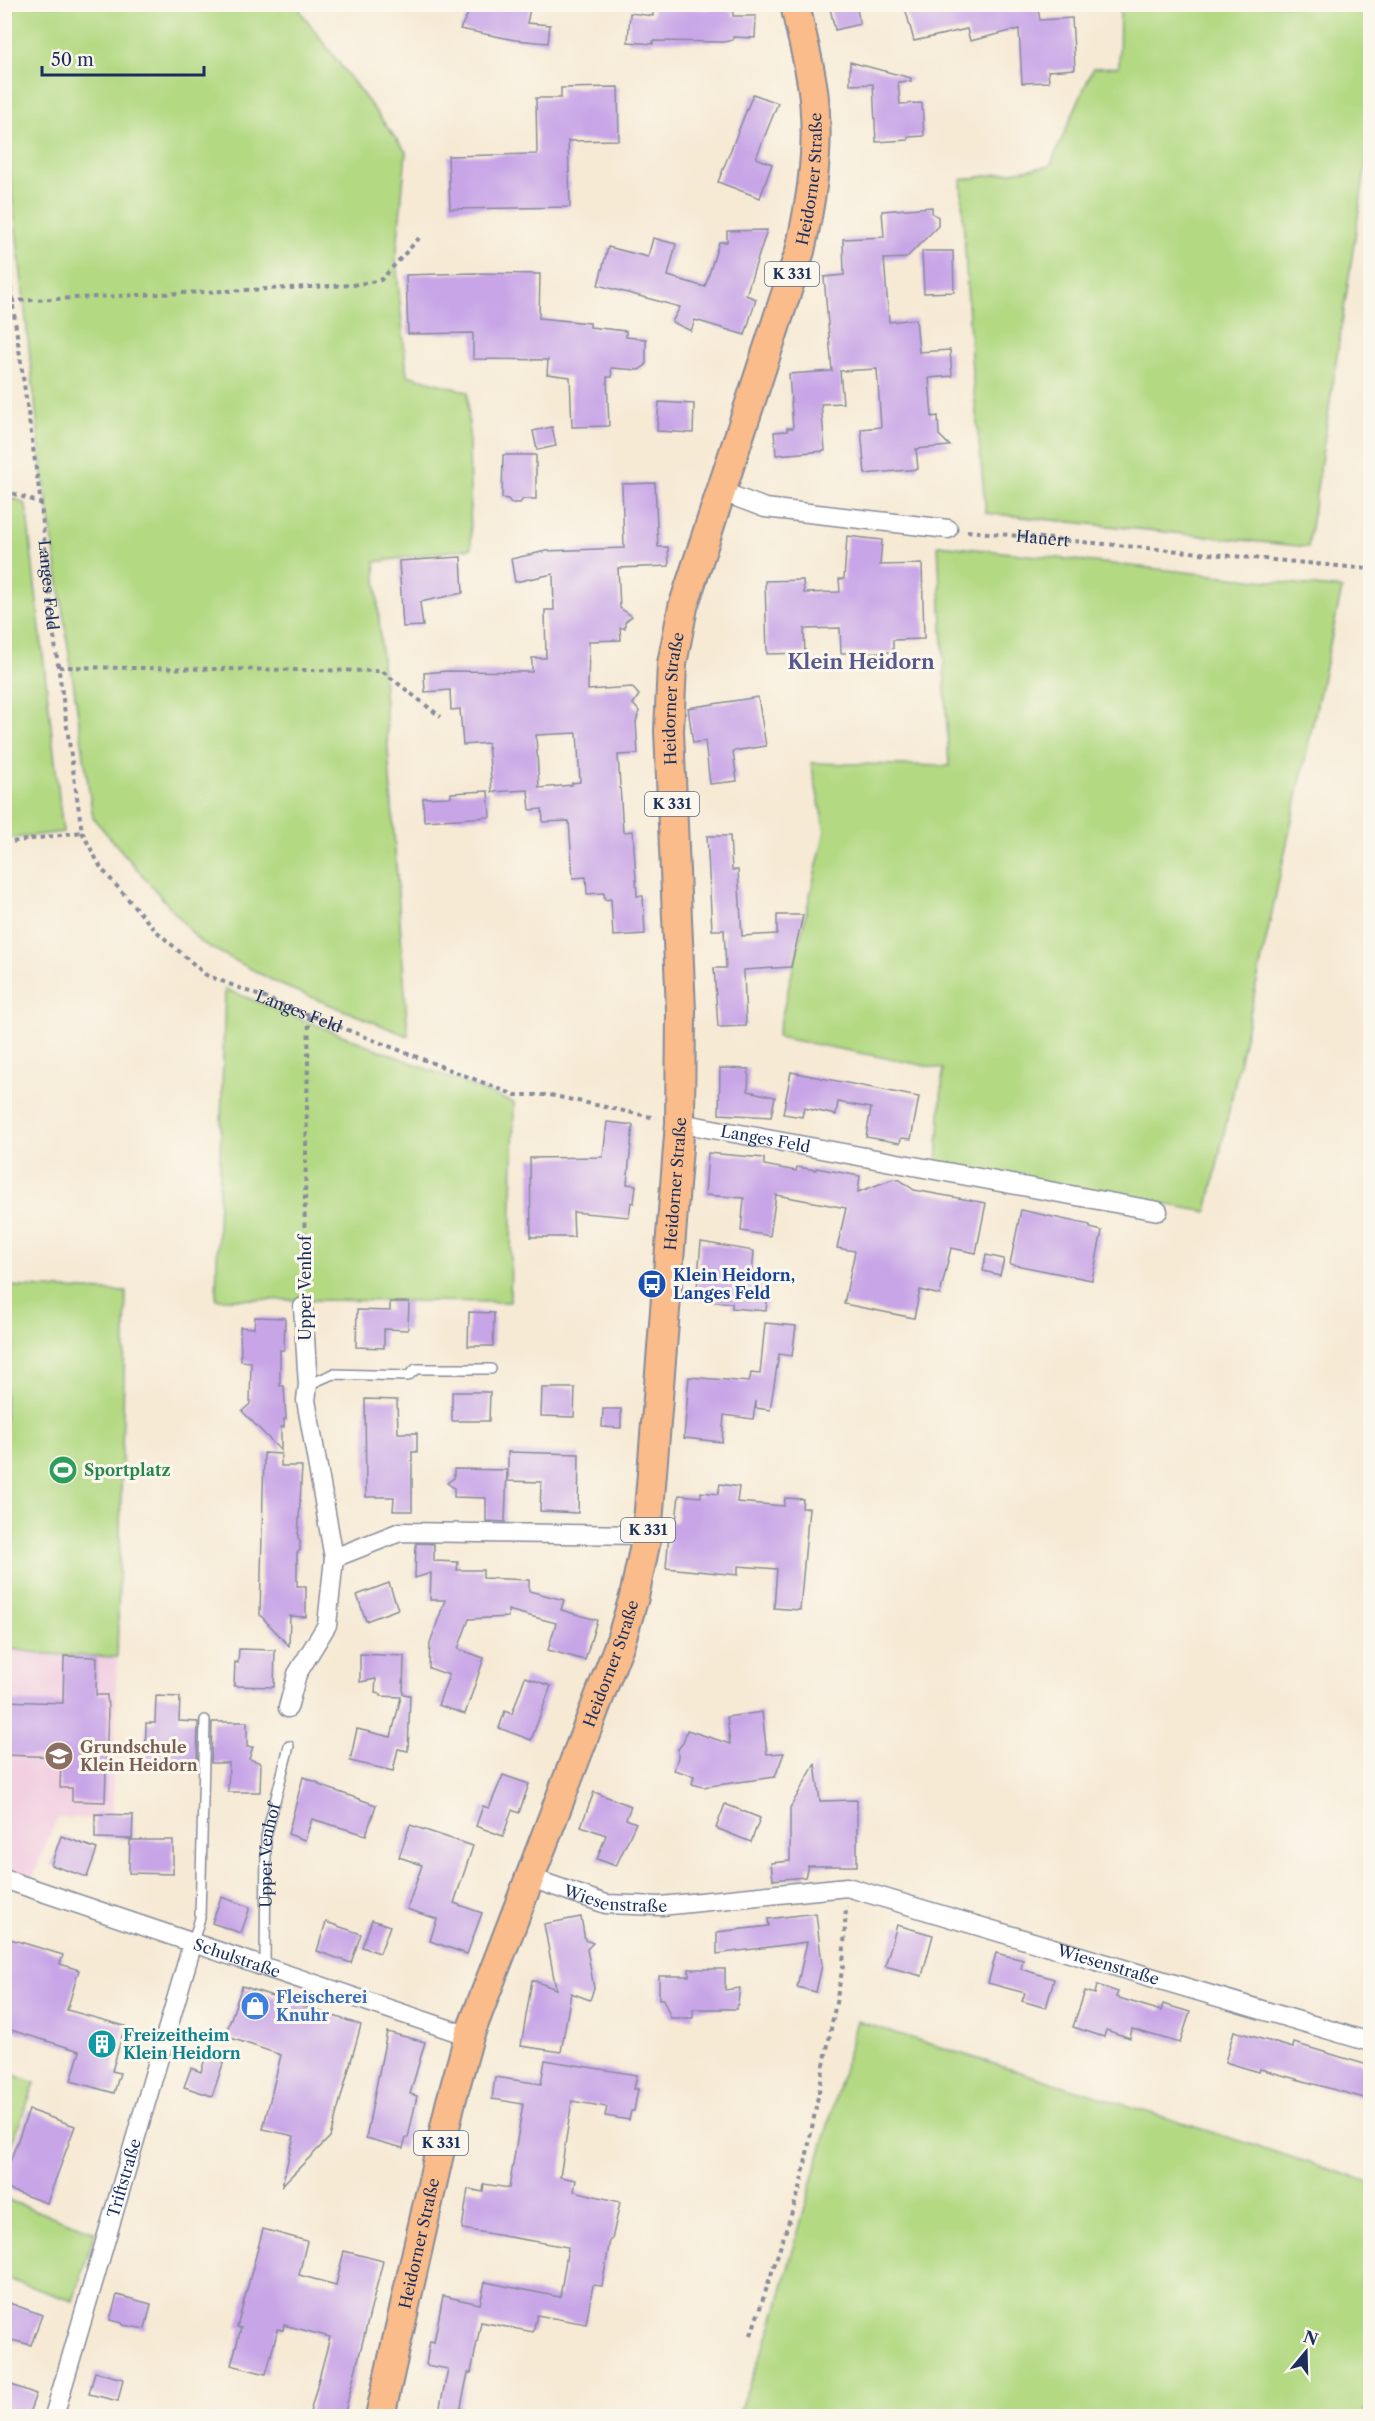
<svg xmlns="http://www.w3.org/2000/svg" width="1375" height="2421" font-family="'Libre Caslon Text',serif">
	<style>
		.built { fill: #f2cfe1 }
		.green { fill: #b3d983; stroke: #678470; stroke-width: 1.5 }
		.building { fill: #c8a5e7; fill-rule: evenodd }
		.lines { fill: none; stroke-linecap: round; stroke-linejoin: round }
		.service-casing { stroke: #888c9a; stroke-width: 12 }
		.minor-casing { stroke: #888c9a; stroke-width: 21 }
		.primary-casing { stroke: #888c9a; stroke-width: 32 }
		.path { stroke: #888c9a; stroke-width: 4; stroke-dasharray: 4.5 4.5; stroke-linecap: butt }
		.service { stroke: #fff; stroke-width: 9 }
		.minor { stroke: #fff; stroke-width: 18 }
		.primary { stroke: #f9bc8a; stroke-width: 28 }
		.labels { text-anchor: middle; stroke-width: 6; stroke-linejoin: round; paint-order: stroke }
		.shield { fill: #fbf7ec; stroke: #5e6b89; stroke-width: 1.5 }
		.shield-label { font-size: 15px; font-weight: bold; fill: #1b2f5e }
		.street-label { font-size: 16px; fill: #1b2f5e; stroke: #fbf7ec }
		.transit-label { font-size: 16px; font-weight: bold; fill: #164399; stroke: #fbf7ec; text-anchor: start }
		.leisure-label { font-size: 16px; font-weight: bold; fill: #27864d; stroke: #fbf7ec; text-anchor: start }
		.education-label { font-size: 16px; font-weight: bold; fill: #785e54; stroke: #fbf7ec; text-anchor: start }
		.shop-label { font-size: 16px; font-weight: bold; fill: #366cbe; stroke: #fbf7ec; text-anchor: start }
		.culture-label { font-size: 16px; font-weight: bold; fill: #0d838f; stroke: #fbf7ec; text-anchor: start }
		.quarter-label { font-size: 20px; font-weight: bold; fill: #58588e; stroke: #fbf7ec }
	</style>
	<rect width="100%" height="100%" fill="#fbf7ec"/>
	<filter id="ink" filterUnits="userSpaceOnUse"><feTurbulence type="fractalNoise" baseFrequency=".0167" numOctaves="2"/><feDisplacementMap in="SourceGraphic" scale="12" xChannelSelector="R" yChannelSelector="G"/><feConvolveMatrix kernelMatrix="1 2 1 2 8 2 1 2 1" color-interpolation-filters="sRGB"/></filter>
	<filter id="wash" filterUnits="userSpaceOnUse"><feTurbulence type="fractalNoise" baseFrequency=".008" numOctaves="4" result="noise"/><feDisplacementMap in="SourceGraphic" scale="24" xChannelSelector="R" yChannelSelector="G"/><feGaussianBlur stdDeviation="1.35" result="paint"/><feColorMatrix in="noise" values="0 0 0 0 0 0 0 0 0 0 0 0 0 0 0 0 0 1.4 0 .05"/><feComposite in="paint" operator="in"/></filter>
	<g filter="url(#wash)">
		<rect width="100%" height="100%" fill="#f6ead5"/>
		<path class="built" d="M4,1648L46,1654L117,1657L112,1819L57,1818L33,1877L5,1867Z"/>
		<g class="green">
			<path d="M4,5H301L300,11L406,152L396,261L407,375L468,392L471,548L375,562L408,1036L281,985L200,942L93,818L42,467L5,127Z"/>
			<path d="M1120,5H1370V138L1308,547L986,513L972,372L961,180L1050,166L1093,68L1119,67Z"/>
			<path d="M16,499L26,505L63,832L5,839L4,500Z"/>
			<path d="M938,545L1342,589L1207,1212L937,1163L943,1069L777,1037L825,831L811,763L949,766Z"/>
			<path d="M225,989L514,1103L510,1302L216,1299Z"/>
			<path d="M5,1286L126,1292L117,1657L46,1654L5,1648Z"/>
			<path d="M857,2021L1370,2182V2401L1362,2416H737L772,2326Z"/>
			<path d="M5,2072L35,2083L5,2161L4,2072Z"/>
			<path d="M5,2199L95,2232L73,2301L5,2278Z"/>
		</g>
		<g id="blocks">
			<g class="building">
				<path d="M473,4H531L527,23L550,25L548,43L515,40L460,29Z"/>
				<path d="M845,4H856L860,24L835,30L830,8Z"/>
				<path d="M904,4H1037L1040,20L1072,18L1075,69L1048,71L1049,82L1022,83L1019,29L970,41L967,29L914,41Z"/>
				<path d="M653,8L724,9L733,11V16H756L755,38L733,37V40L724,42L653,41V44L628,42L630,13L653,16Z"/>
				<path d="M850,62L911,78V81L898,82L900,104L922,103L924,136L908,137V140L876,142L873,84L850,85Z"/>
				<path d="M618,87L619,140L568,141L570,207L450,209L448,156L537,154L536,98H561V88Z"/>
				<path d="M753,94L778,103L756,158L772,164L760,198L718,182Z"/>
				<path d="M932,207V213L938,217V226L906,258L884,259L889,322L916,319L919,352L950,350L952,376L929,378L932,417L938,416L939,435L950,446L916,449L918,469L865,474L861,429L881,427L877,369L840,371L843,403L821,404L825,451L776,455L774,432L787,431V428H793L789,374L832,371L824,277L844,275L843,239L884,237L882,211Z"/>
				<path d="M767,230L746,295L756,299L745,335L695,320L691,331L672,322L680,307L598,285L608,247L648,257L653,238L676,244L668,276L705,287L719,242H727V231Z"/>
				<path d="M922,251H953L954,292L924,293Z"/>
				<path d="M473,273L540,274L539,318L590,323V327L626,331V337L646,339V365L639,370L611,368L612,377H607L609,426L572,427L570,377L547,374L548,360L473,359V333L408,334L406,275Z"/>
				<path d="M659,402L694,404L693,433L657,431Z"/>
				<path d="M552,427L556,446L537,450L533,431Z"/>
				<path d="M503,455H536V499H523L520,503H511L508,499L502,498Z"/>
				<path d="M655,483L658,547H668L669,566L618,568L620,608L632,616L625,622V628H620L621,640L589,641L588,690L632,687L639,695L633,704L639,711L636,722L638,754L618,755L623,832L633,831L637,896H643L645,934L613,936L611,899L605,900L604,893L587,894L586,877L573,878L569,821L543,822L542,809L530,810L528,790L492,792L488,743L463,745L460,709L451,710L450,690L425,692L424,673L448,671L532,672V658H546L545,610H554L553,574L515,582L511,559L546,551L624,548L622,484ZM577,733L580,782L572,783V785L539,788L536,735Z"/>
				<path d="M847,536L882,540L880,565L922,564L924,639L893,640V652L841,653L840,628L804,629L805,653L767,654L765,581L803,580L804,593L840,592L839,579H844Z"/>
				<path d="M461,557L463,593L420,602L423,626L403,627L399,561Z"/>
				<path d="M758,697L766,746L733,751L737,781L710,784L705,741L693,743L688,708Z"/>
				<path d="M488,791L490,817L424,821L423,798L451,797V793Z"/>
				<path d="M707,836H730L732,870H738L742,936L777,934V915H803L791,967L744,970L746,1026L718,1027L714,968H726L724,930H712Z"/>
				<path d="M720,1068L749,1069L748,1091L775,1097L771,1117L719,1114Z"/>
				<path d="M791,1072L919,1097L911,1139L901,1138L900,1143L866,1137L871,1108L838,1102L836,1115L804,1108L802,1117L783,1114Z"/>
				<path d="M607,1122L633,1125L627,1184L636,1185L634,1203L631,1202L629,1217L573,1212L574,1237H531L530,1158L603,1157Z"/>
				<path d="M708,1153L764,1158V1165L796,1171L797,1167L816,1170V1168L860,1176L858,1192L893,1179L900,1180L914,1190L986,1203L976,1253L951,1248L940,1295L920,1290L914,1318L844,1304L855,1251L837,1248L846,1208L776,1195L770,1236L741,1231L744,1198L705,1195Z"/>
				<path d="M1021,1210L1090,1225V1228L1102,1231L1092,1280L1010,1264Z"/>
				<path d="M701,1242L754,1251L752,1276H760L759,1280L769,1282L766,1311L732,1308V1303L696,1300Z"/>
				<path d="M986,1255L1004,1259L1000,1275L983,1271Z"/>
				<path d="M390,1302H409L408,1330L384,1329V1348L356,1347L357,1310L390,1311Z"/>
				<path d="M469,1312L494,1313L493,1346H468Z"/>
				<path d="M255,1317L285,1318L284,1350H280V1386H284L286,1419H284V1427H281V1451L242,1411L250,1404L251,1362L241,1361L240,1327L254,1328Z"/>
				<path d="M765,1323L796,1326L792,1356L779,1354L770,1410L756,1408V1401L753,1419L724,1415L722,1442L684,1438L689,1377L749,1382L751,1373L760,1374Z"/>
				<path d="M542,1388H575L574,1417L541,1416Z"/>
				<path d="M452,1392H490L489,1421H452Z"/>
				<path d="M365,1399L397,1400L398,1433H417V1452H412V1511H393L394,1497H366Z"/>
				<path d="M603,1409H621V1428L602,1427Z"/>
				<path d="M508,1452L579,1454L578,1513L540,1511L541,1482L508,1481Z"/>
				<path d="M264,1453L281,1454V1466H302L298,1538L300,1541V1550L297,1553V1586H306V1617L290,1616L289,1646L260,1615Z"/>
				<path d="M454,1469L507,1470L505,1522L486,1521V1498L454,1497V1488L447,1483L454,1478Z"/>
				<path d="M720,1484L739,1487L737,1502L784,1506L785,1498L803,1499L802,1508H809L800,1610L774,1608L777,1569L738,1566V1575L666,1568L670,1522H676L679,1495L701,1497V1492L718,1494Z"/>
				<path d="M416,1543L434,1544V1561L458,1562L457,1570H483V1578L529,1580V1591L564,1600L561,1610L597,1620L585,1660L548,1650L556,1623L508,1610V1617L469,1619L458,1649L484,1658L465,1714L438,1705L449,1675L429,1668L430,1643L445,1600H430L431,1573L415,1578Z"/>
				<path d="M389,1583L398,1609L366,1621L357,1595Z"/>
				<path d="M239,1649L275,1650L274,1687L234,1686L235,1662L238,1663Z"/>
				<path d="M360,1654L404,1656L403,1694L410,1695L408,1751L398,1749L393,1771L350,1761L357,1729L391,1737L401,1697L381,1696V1694L375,1693L376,1679L360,1682Z"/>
				<path d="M64,1656L97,1657L96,1695H107L108,1708L105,1802L72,1801V1788H60L61,1757L4,1755V1701L63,1703Z"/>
				<path d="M525,1677L551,1686L531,1740L499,1728L505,1711L512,1714Z"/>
				<path d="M156,1696L180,1697L179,1721L198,1722L197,1763H179V1768H145L146,1723H155Z"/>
				<path d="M762,1712L767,1754L784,1753L775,1777L703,1787L692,1784L694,1776L674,1770L678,1757V1749L683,1743L687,1730L730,1744L727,1717Z"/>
				<path d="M212,1722H247V1747H253L249,1759L261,1763L260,1792H228L229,1763H211Z"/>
				<path d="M815,1764L820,1801L857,1800V1866H808L805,1877L773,1880L771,1863L790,1861V1808Z"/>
				<path d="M503,1775L529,1784L519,1813L512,1810L503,1836L476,1826L483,1806L489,1808Z"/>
				<path d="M303,1777L319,1783V1785L376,1805L366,1835L312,1819L305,1840L288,1834Z"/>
				<path d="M594,1792L631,1806L626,1819L636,1823L616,1866L597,1859L606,1835L581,1826Z"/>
				<path d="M725,1804L760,1818L751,1842L716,1828Z"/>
				<path d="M95,1814L133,1815L132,1839L95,1838Z"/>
				<path d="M410,1825L473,1846L454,1903L482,1913L467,1954L430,1941L437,1919L407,1909L422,1865L399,1857Z"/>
				<path d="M61,1836L97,1849L87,1877L51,1865Z"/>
				<path d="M130,1840H173V1874L129,1873Z"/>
				<path d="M221,1897L250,1907L241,1933L212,1923Z"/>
				<path d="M816,1913L822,1965L816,1992L797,1987L807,1942L717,1954V1932L769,1926L768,1919Z"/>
				<path d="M581,1917L585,1940L593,1943L587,1949L594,1988L590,2000L571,1993L561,2052L521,2046L532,1980L556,1989L544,1924Z"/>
				<path d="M372,1920L390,1926L380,1953L362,1947Z"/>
				<path d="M326,1922L361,1934L351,1963L317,1951Z"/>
				<path d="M897,1925L933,1935L922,1976L885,1966Z"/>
				<path d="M4,1937L63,1955L60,1964L79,1970L67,2010L125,2026L112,2071L120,2073L114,2093L71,2081L80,2051L4,2028Z"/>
				<path d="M996,1953L1023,1960L1021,1969L1054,1979L1046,2008L1022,2001L1025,1993L988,1983Z"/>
				<path d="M689,1969H725V1990L740,1988L737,2009H693V2018H671L663,1999H659V1976H689Z"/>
				<path d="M1097,1985L1118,1992L1116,1997L1161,2011L1163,2004L1190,2012L1180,2043L1132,2029L1130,2038L1106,2030L1104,2037L1073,2027L1085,1991L1095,1994Z"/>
				<path d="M242,1986L361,2025L330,2137L282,2185L294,2136L263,2129L281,2055L225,2036Z"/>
				<path d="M1234,2031L1293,2048L1294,2043L1371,2066V2100L1260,2069L1259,2072L1225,2062Z"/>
				<path d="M387,2032L425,2042L410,2094L417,2096L408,2138L406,2137L403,2148L366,2138Z"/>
				<path d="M206,2055L224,2061L212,2096L184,2087L191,2068L201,2072Z"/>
				<path d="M545,2060L637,2075L634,2089H638L634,2111H631L629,2120L605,2116L607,2107L572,2101L560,2177L576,2180L574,2191L620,2202L612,2240H610L602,2286L593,2285L586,2324L537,2315L533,2332L481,2322L471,2373H468L459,2416H438L448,2369L426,2365L430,2341L434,2342L443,2296L480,2304L485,2282L560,2297L568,2247L462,2229L468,2189L483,2192L484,2184L509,2188L523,2104L492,2099L495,2077L541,2084Z"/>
				<path d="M29,2110L75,2126L47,2203L4,2188V2178Z"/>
				<path d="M263,2229L307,2241L299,2275L336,2285L344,2251L383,2261L344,2416H309L330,2337L284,2325L283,2330L278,2329L266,2374L231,2365L241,2328L237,2327Z"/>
				<path d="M117,2295L151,2304L145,2329L123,2325L122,2323L110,2320Z"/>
				<path d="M4,2301L42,2315L31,2345L4,2338Z"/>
				<path d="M95,2372L123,2379L118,2401L89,2394Z"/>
				<path d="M4,2382L36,2394L28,2416H4Z"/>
			</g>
		</g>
	</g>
	<g filter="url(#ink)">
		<use href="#blocks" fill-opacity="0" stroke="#888c9a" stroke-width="1.5"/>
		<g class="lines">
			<g class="service-casing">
				<g id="service">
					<path d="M308,1385L333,1374L408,1376L416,1369H491"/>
					<path d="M193,1942L200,1918L205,1720"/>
					<path id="s3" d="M265,1966L266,1837L289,1746"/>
				</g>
			</g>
			<g class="minor-casing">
				<g id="minor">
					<path d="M720,491L765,508L948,529"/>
					<path id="s4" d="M680,1123L1158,1211"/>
					<path d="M334,1558L400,1532L647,1535"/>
					<path d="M288,1708L297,1674L327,1625L334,1558L306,1400L308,1385L303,1307"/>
					<path id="s5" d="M531,1878L606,1904L661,1906L847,1887L1370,2042"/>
					<path id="s6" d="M4,1879L469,2036"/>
					<path id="s7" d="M54,2416L193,1942"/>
				</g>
			</g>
			<g class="primary-casing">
				<g id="primary">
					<path id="s8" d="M380,2416L450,2105L469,2036L621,1640L634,1597L647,1535L680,1123L681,1011L669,731L672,664L683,607L800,251C810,205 818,161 815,114C814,77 802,40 795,4"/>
				</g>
			</g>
			<g class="path">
				<path id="s1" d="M4,243L41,504L53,630L82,832L101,868L155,930L206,975L515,1095H550L656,1118"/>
				<path d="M11,301L353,285L381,280L421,236"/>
				<path d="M4,493H12L40,503"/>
				<path id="s2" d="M967,531L1370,569"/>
				<path d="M59,667L382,671L441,717"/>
				<path d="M4,843L82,832"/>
				<path d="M303,1290L309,1015"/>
				<path d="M751,2335L801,2185L843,1966L846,1906"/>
			</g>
			<use href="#service" class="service"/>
			<use href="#minor" class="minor"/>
			<use href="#primary" class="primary"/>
		</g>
	</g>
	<defs>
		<g id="bus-disc" transform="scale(1.5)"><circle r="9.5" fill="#1a4fb4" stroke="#fbf7ec"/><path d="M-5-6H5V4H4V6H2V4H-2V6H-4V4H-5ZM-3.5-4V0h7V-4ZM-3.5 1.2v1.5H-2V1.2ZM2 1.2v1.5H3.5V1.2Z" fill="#fff"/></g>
		<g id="stadium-disc" transform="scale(1.5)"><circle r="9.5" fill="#2e9e5b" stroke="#fbf7ec"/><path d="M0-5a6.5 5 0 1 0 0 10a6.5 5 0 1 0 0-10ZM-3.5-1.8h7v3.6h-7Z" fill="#fff"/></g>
		<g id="school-disc" transform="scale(1.5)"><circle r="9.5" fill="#8d6e63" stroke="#fbf7ec"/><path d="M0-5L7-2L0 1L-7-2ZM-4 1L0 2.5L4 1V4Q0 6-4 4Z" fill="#fff"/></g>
		<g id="shop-disc" transform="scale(1.5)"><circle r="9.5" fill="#3f7fe0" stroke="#fbf7ec"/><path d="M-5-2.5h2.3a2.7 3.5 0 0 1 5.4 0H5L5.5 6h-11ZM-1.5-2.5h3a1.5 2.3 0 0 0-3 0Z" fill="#fff"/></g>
		<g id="building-disc" transform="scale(1.5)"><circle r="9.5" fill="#0f9aa8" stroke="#fbf7ec"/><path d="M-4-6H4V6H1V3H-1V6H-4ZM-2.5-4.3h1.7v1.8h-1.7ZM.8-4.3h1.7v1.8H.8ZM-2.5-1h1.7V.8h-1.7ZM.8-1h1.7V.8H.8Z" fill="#fff"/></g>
	</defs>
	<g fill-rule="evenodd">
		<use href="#bus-disc" x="652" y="1284"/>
		<use href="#stadium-disc" x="63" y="1470"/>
		<use href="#school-disc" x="59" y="1756"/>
		<use href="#shop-disc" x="255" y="2006"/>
		<use href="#building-disc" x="102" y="2044"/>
	</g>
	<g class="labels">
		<g class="shield">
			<rect x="765" y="262" width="54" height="24" rx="4.5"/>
			<rect x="645" y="792" width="54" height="24" rx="4.5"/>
			<rect x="621" y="1518" width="54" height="24" rx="4.5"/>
			<rect x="414" y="2131" width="54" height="24" rx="4.5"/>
		</g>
		<g class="shield-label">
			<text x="792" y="279">K 331</text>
			<text x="672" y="809">K 331</text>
			<text x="648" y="1535">K 331</text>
			<text x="441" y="2148">K 331</text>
		</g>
		<g class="street-label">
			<text dy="6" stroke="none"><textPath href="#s8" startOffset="2301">Heidorner Straße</textPath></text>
			<text dy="6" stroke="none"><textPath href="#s2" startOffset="76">Hauert</textPath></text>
			<text dy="6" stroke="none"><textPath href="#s1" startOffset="345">Langes Feld</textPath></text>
			<text dy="6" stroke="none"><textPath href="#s8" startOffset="1761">Heidorner Straße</textPath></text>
			<text dy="6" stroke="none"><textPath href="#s1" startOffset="885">Langes Feld</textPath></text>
			<text dy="6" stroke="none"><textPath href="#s4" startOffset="87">Langes Feld</textPath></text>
			<text dy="6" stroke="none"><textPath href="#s8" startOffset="1275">Heidorner Straße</textPath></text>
			<text transform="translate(305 1288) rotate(-90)" y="6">Upper Venhof</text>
			<text dy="6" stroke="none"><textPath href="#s8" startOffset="789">Heidorner Straße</textPath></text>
			<text dy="6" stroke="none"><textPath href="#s3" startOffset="111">Upper Venhof</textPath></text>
			<text dy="6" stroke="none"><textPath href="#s5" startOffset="88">Wiesenstraße</textPath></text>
			<text dy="6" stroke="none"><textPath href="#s6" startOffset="246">Schulstraße</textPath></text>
			<text dy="6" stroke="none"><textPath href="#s5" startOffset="594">Wiesenstraße</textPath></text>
			<text dy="6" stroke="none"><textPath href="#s7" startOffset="248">Triftstraße</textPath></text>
			<text dy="6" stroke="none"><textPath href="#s8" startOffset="177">Heidorner Straße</textPath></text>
		</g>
		<g class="transit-label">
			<text x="673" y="1281">Klein Heidorn,<tspan x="673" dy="18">Langes Feld</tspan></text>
		</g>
		<g class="leisure-label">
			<text x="84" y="1476">Sportplatz</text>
		</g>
		<g class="education-label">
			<text x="80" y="1753">Grundschule<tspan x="80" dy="18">Klein Heidorn</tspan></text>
		</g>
		<g class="shop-label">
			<text x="276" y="2003">Fleischerei<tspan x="276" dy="18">Knuhr</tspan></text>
		</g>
		<g class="culture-label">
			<text x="123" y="2041">Freizeitheim<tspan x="123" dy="18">Klein Heidorn</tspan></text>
		</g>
		<g class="quarter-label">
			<text x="861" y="669">Klein Heidorn</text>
		</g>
	</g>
	<rect width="1375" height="2421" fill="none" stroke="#fbf7ec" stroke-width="24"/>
	<g transform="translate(1306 2352) rotate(19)" stroke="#fbf7ec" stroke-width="4.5" paint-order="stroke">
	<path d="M0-4.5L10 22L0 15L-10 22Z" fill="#1b2f5e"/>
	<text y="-9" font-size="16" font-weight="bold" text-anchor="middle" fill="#1b2f5e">N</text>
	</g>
	<path d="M42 66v9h162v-9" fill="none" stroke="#1b2f5e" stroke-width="3"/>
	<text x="51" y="66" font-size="18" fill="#1b2f5e" stroke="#fbf7ec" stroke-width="4.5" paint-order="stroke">50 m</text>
</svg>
